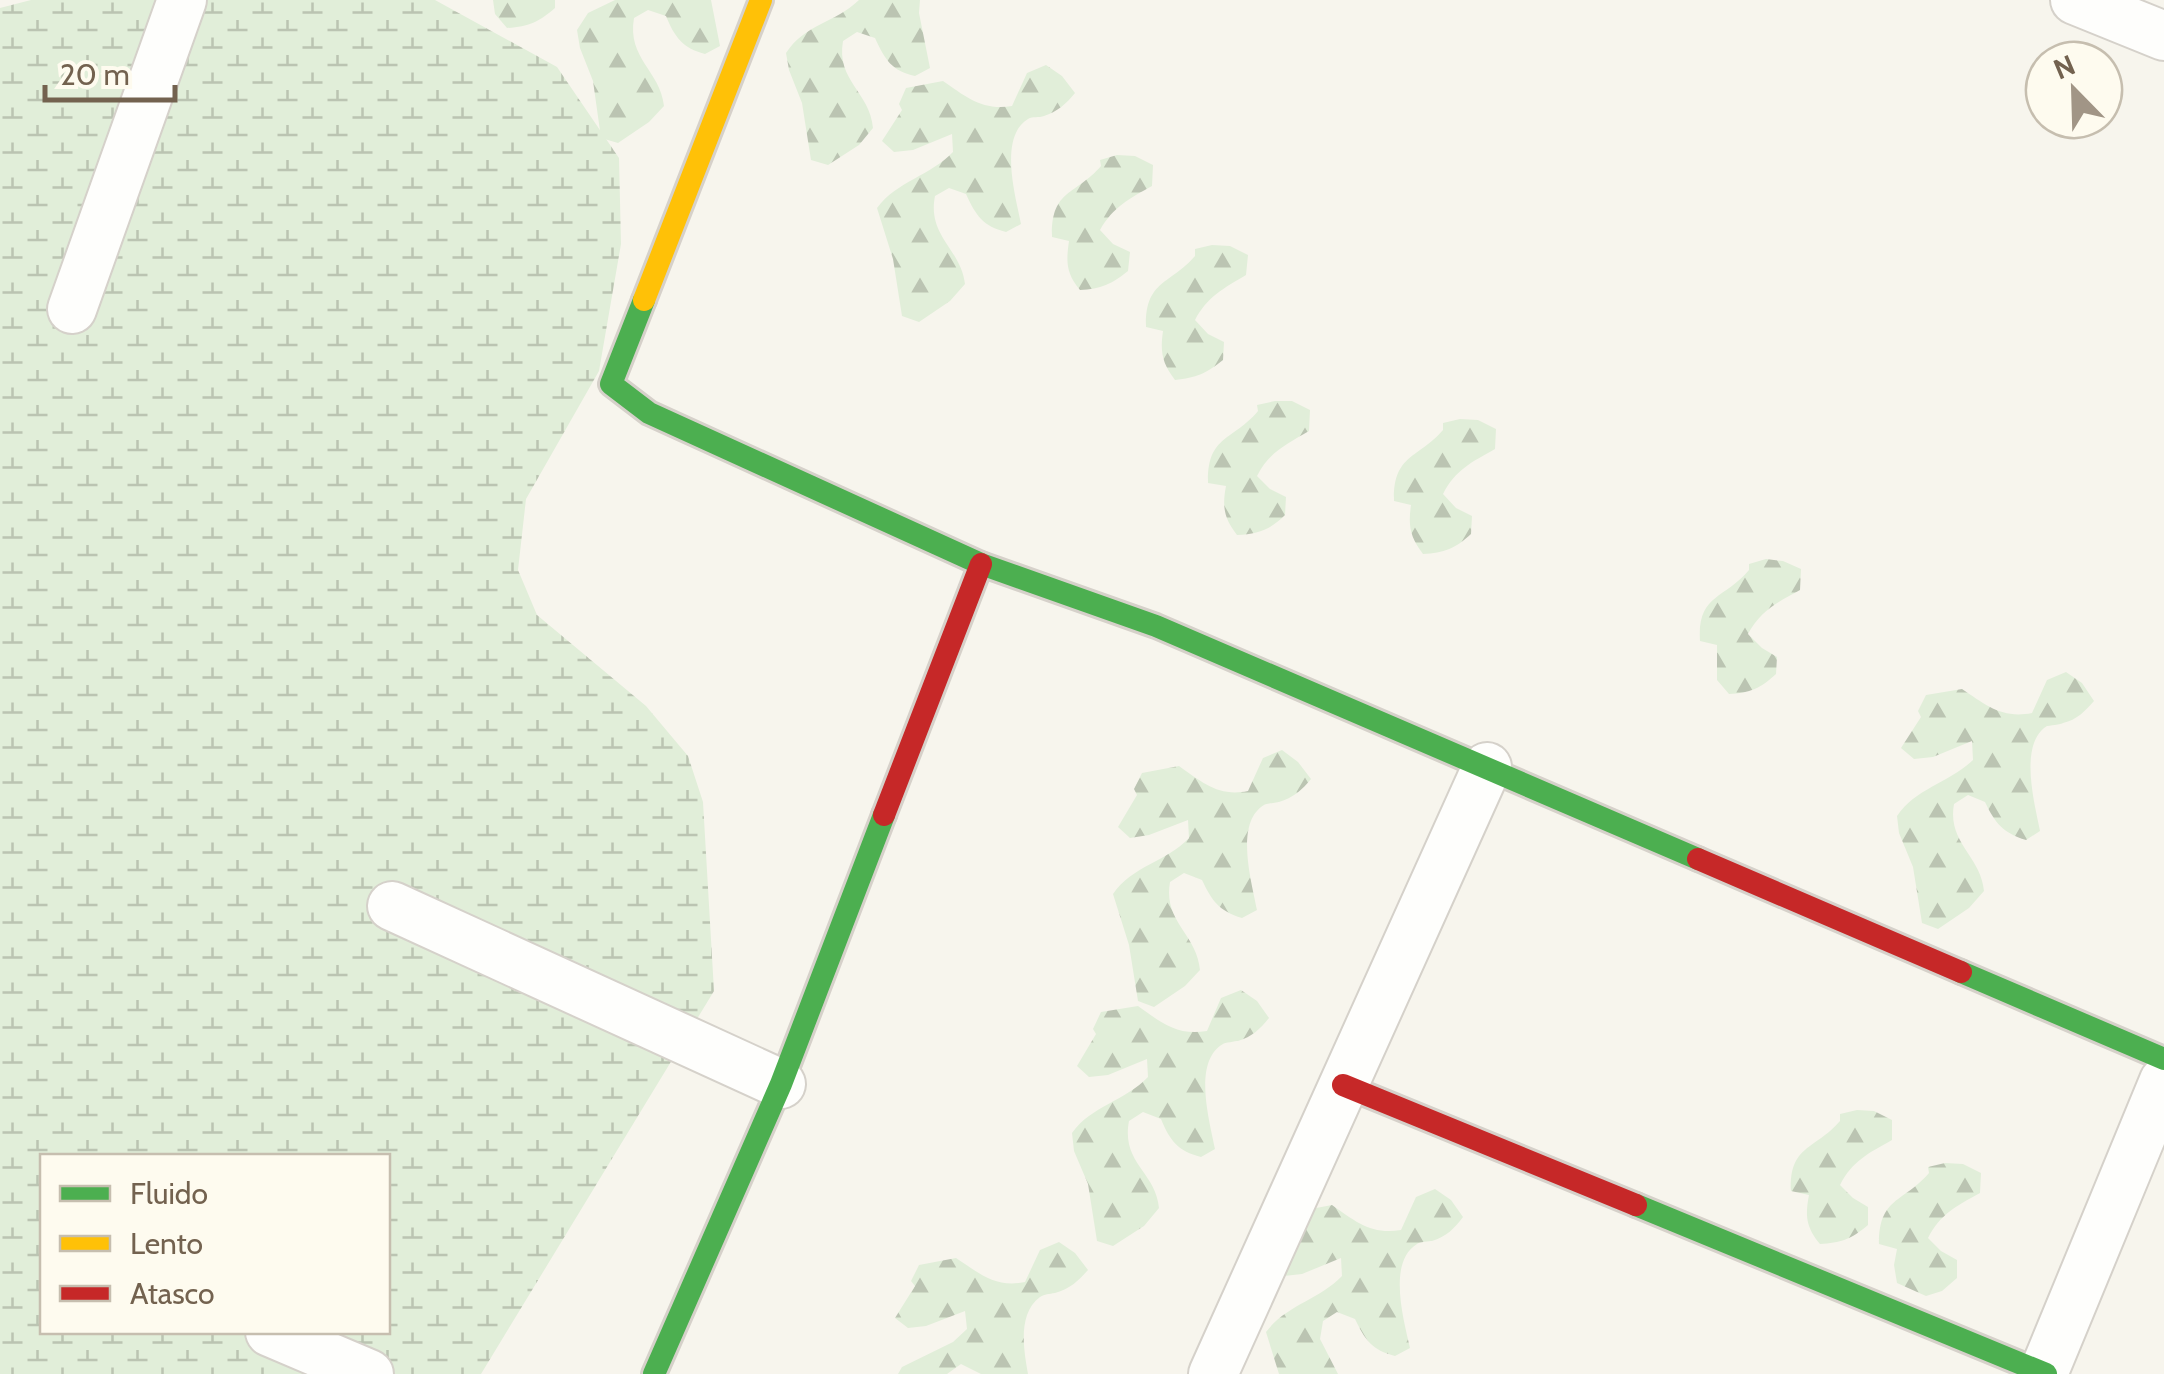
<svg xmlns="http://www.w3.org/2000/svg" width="2164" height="1374" font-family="Cabin,sans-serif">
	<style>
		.forest { fill: url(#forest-firs) }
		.wetland { fill: url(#wetland-marsh); fill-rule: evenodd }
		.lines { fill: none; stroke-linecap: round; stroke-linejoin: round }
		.street-casing { stroke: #d5d1ca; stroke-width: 52 }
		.fast-casing { stroke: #d6d1ca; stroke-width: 28 }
		.slow-casing { stroke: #d6d1ca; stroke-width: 28 }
		.jam-casing { stroke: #d6d1ca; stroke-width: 28 }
		.street { stroke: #fefefc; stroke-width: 48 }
		.fast { stroke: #4caf50; stroke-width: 22 }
		.slow { stroke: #ffc107; stroke-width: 22 }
		.jam { stroke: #c62828; stroke-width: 22 }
	</style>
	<defs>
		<pattern id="forest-firs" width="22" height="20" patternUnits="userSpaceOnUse" patternTransform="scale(2.5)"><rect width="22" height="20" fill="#e1eed9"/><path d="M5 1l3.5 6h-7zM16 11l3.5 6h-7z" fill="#bbc4b2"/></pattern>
		<pattern id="wetland-marsh" width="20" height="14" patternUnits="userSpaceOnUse" patternTransform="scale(2.5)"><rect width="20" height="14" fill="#e1eed9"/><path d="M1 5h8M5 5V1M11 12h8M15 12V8" fill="none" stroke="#bbc4b2"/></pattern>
	</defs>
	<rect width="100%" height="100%" fill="#f7f5ed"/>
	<g class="forest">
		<path d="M493,0H555V8C539,22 528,27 507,28L495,14Z"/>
		<path d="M615,0H711L720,46L705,54C683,48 675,38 666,16L648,10L634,18C627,59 660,70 664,106L649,122L618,143L601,138L593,81L580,48L577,30L588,13Z"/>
		<path d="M859,0H920L919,13L930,68L915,76C892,71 885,60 875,38L857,32L843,41C836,81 870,92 873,128L859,145L828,165L811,160L802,103L789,70L786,53C805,24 835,23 859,0Z"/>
		<path d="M1046,65L1062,76L1075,93C1066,104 1057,112 1044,116C1039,118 1033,116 1028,119C998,137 1016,198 1021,224L1006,232C983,226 976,216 966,194L949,188L935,196C927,236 961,249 965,284L950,301L919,322L902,316L893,259L877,208C897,181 930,176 953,152L952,134L913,150L894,152L882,141L902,110L899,104L906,88L943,81C966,97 983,111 1012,106L1027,73Z"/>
		<path d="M1117,155L1135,156L1153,165L1152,186C1130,198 1113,207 1100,230L1113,244L1130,252L1128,271C1112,284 1101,289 1080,290C1066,273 1066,262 1069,241L1052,237C1051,189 1075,196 1101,166L1100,160Z"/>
		<path d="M1212,245L1230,246L1248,255L1246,275C1224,288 1207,297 1195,320L1208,334L1224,342L1223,360C1207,373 1196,378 1175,380C1162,363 1160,352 1163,331L1146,327C1145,280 1170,285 1195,256V249Z"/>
		<path d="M1275,401H1292L1310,410L1309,431C1287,444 1269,452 1257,476L1270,489L1286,497L1285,515C1270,530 1258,534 1237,535C1224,518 1222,507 1226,486L1208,483C1207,435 1233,441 1258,411L1257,405Z"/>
		<path d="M1460,419L1478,420L1496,429L1495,449C1472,462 1455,470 1443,494L1456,508L1472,516L1471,534C1456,548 1444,553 1423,554C1410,537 1408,526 1411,505L1394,501C1393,454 1418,459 1443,430V423Z"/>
		<path d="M1766,559L1783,561L1801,569L1800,590C1778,602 1760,611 1748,634L1762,648L1777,657L1776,674C1761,688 1750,693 1729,694L1717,680V645L1700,641C1697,594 1724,600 1749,570V564Z"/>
		<path d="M2066,672L2082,683L2094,701C2085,711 2077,720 2063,723C2062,724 2048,726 2047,726C2018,744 2035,805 2040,831L2026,840C2003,833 1995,823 1985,802L1968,795L1954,804C1947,843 1981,856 1984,891L1969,908L1938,929L1922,923L1913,867L1899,833L1897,816C1916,788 1949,783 1973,760L1972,741L1933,757L1914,759L1901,748L1921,717L1918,711L1926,695L1962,689C1986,705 2002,719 2032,713L2047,680Z"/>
		<path d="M1282,750L1298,762L1311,779C1302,790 1293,798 1279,802C1279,802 1265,804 1264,805C1234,823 1252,883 1257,910L1242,918C1219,911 1212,901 1202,880L1184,873L1170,882C1163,922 1197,934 1200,970L1185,986L1154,1007L1138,1001L1129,945L1113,894C1132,866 1166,862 1189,838L1188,820L1149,835L1130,838L1118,827L1137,795L1134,789L1142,773L1179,766C1203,783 1219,797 1248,791L1263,758Z"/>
		<path d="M1241,990L1257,1001L1269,1018C1260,1029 1252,1037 1238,1041C1236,1041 1224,1043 1223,1044C1192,1062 1210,1122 1215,1149L1201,1157C1178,1151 1170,1141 1161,1119L1143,1112L1129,1121C1121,1163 1156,1172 1159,1208L1144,1226L1113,1246L1097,1241L1088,1184L1074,1151L1072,1133C1091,1106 1125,1101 1148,1077L1147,1059L1108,1075L1089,1077L1077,1066L1096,1034L1093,1029L1101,1012L1138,1006C1162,1023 1177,1036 1207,1031L1221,998Z"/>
		<path d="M1857,1110L1874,1111L1892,1120V1140C1869,1153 1852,1161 1840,1185L1853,1198L1868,1207V1225C1852,1239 1840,1243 1820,1244C1806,1227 1805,1216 1809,1195L1791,1191C1789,1145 1815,1150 1840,1121V1114Z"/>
		<path d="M1945,1163L1963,1164L1981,1173L1980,1193C1958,1205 1940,1214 1928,1238L1941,1251L1957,1260V1278L1942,1291L1926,1296L1897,1283L1894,1265L1897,1249L1879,1244C1879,1197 1903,1203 1929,1173L1928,1167Z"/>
		<path d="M1435,1189L1451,1200L1463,1217C1455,1228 1446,1237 1432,1241C1430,1241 1419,1242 1417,1244C1387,1262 1404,1321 1410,1348L1395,1356C1372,1350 1365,1340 1355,1319L1337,1312L1323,1321L1320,1339L1338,1374H1279L1266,1332C1286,1305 1319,1300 1342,1276L1341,1258L1302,1274L1284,1276L1271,1265L1295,1212L1332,1205C1356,1222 1372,1235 1401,1230L1416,1197Z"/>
		<path d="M1059,1242L1075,1253L1088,1270C1078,1281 1070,1289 1055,1293C1049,1294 1045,1294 1040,1297C1017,1314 1024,1351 1028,1374H981L961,1364L947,1374H898L902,1367L953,1342L967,1329L965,1311L926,1326L908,1328L895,1318L915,1286L911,1281L919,1265L956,1258C980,1274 996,1288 1025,1282L1040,1250Z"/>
	</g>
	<path class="wetland" d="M31,0H435L557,67L619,158L621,244L599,371L526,499L518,570L537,615L646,706L688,756L703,802L714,991L481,1374H0V8ZM42,1156H388V1332H42Z"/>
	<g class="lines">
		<g class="street-casing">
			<g id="street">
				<path d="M2075,0L2164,36"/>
				<path d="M72,309L182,0"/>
				<path d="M392,906L781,1084"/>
				<path d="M270,1332L369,1374"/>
				<path d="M1213,1374L1487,767"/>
				<path d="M2043,1374L2164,1081"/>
			</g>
		</g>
		<g class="fast-casing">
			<g id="fast">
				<path d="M644,300L611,384L649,413L981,564L1156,626L1698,859"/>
				<path d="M1961,972L2164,1059"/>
				<path d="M1636,1205L2046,1374"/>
				<path d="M654,1374L781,1084L884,815"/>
			</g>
		</g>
		<g class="slow-casing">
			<path id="slow" d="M644,300L761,0"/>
		</g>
		<g class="jam-casing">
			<g id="jam">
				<path d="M884,815L981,564"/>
				<path d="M1698,859L1961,972"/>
				<path d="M1343,1085L1636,1205"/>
			</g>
		</g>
		<use href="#street" class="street"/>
		<use href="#fast" class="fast"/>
		<use href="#slow" class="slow"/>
		<use href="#jam" class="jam"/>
	</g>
	<rect x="40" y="1154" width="350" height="180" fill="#fefbef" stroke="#c6beaf" stroke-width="2.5"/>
	<rect x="60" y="1186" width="50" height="15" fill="#4caf50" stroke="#c6beaf" stroke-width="2.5"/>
	<text x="130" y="1204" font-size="30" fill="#73624f">Fluido</text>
	<rect x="60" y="1236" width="50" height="15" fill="#ffc107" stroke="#c6beaf" stroke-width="2.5"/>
	<text x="130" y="1254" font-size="30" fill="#73624f">Lento</text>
	<rect x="60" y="1286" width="50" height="15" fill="#c62828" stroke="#c6beaf" stroke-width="2.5"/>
	<text x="130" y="1304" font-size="30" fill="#73624f">Atasco</text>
	<g transform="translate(2074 90) rotate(337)"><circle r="48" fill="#fefbef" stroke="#c6beaf" stroke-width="2.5"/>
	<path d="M0-8L18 38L0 25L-18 38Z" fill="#a19586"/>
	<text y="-15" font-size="28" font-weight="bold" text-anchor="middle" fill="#73624f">N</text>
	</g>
	<path d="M45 85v15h130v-15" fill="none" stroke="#73624f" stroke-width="5"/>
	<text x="60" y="85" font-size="30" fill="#73624f" stroke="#fefbef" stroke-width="8" paint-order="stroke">20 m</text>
</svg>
